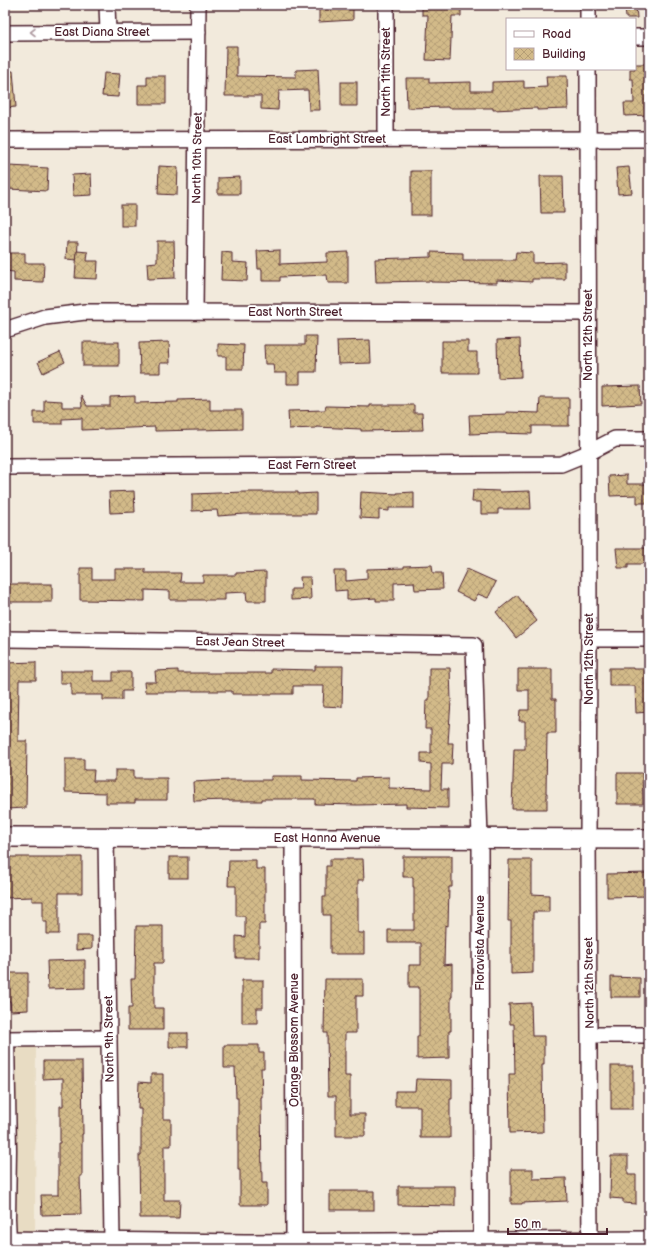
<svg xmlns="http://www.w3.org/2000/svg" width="654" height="1254" font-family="'Balsamiq Sans',sans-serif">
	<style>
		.built { fill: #e8dcc3 }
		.building { fill: url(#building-cross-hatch); stroke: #4a1f2b }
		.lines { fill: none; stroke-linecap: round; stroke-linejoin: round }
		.service-casing { stroke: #4a1f2b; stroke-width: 11 }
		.minor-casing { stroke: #4a1f2b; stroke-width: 18 }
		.tertiary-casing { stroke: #4a1f2b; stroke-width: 22 }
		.service { stroke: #fff; stroke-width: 8 }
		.minor { stroke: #fff; stroke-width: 15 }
		.tertiary { stroke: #fff; stroke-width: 19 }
		.oneway { stroke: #ae9aa0 }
		.labels { text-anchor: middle; stroke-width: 3.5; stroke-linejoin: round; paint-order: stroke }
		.street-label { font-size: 12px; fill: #4a1f2b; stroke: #fff }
	</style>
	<defs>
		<pattern id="building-cross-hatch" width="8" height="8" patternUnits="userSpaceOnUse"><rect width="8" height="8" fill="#d2ba89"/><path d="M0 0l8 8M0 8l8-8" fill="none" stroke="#b69f76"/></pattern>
	</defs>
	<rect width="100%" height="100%" fill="#f2eadc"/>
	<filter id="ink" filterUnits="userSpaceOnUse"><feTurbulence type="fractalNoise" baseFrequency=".025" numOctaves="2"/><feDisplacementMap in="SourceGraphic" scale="8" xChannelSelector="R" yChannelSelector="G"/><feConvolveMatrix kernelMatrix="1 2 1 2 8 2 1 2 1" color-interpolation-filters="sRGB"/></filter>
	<g filter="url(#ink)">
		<path class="built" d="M5,1046H36L35,1232H5Z"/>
		<g class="building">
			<path d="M319,5H353V20L319,22Z"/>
			<path d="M422,5H461V16H452L450,61L426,60L428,15H422Z"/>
			<path d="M625,5H636L637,18H626Z"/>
			<path d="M226,46H237V76L296,77V70L318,69L320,110H309L308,90L279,91L278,110L261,109V96H225Z"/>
			<path d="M635,64H647V90H649V115L625,116L624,103H634L633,79H630V69H635Z"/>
			<path d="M5,71H13L16,107L5,108Z"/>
			<path d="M104,73L120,74L118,97L102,96Z"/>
			<path d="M147,76H166V104H138V85H147Z"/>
			<path d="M546,76H567L568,109L537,110V108L493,110V108H448V107L407,108L406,78H429V83L471,82V91H492V82L524,81V88L547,87Z"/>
			<rect x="341" y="82" width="16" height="24"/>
			<path d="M9,166L48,168L47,191L8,189Z"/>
			<path d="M159,166L178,167L177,195L158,194Z"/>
			<path d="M629,167L632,193L618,194L616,168Z"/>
			<rect x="411" y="171" width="20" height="44"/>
			<path d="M91,174L92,195L73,196L72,175Z"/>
			<path d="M540,176H563L564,213H541Z"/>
			<path d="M240,177V194H218V178Z"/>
			<rect x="121" y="205" width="14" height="21"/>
			<path d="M157,241H174L175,278L148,279L147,263L157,262Z"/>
			<path d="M67,242H78L77,260L66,259Z"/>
			<path d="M280,250V264L327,262V253L348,252V283H328L327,275L280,277V281H262V269H258L257,251Z"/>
			<path d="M77,251L88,252L87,261H98L97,279L75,278Z"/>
			<path d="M222,252L232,253V262L248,263L247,281L221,280Z"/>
			<path d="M431,252L463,253V260H515L516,252L533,253V263L565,262V279H532V282L497,280V283L431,282V281L376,282L375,259L431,257Z"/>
			<path d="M5,253H25V263H44L43,282L14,281V272L5,271Z"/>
			<path d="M305,336H317L316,372H300V384H287V373H274L273,364H265L264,345H305Z"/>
			<path d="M520,339L521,377L498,378L497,340Z"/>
			<path d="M370,340L371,363L338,364L337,341Z"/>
			<path d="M442,341H468V352H477V373H442Z"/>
			<rect x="83" y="342" width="36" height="24"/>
			<path d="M169,342L170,363H160V373H140L139,343Z"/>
			<path d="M218,344L244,345L243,369H226V356H218Z"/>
			<path d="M60,352L65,362L43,373L38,362Z"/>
			<path d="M640,386L641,404L602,406V387Z"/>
			<path d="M81,395L87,406H110V397L135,396V403L178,402V400L210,399V410H242V429L155,431V427L82,430V418L62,419V424H34V412H44V400L62,401V407H82Z"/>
			<path d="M540,398H569V426H532V434L498,433L470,434L469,415L506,414V412L539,413Z"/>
			<path d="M370,405H414V413H422L423,430L361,431V429L316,427V428L289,429L288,411L325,410L326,406L370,407Z"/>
			<path d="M627,475V484H649V503H637V495L610,496L609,476Z"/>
			<path d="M473,490L499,491V492L530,491L531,509H498V514H481V502H472Z"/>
			<path d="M134,491L135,512L110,513L109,492Z"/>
			<path d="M244,492H298V494L316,493V514H245L218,516L217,510L192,511V494Z"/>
			<path d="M361,492L397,494V493L414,492V508H389V511L379,510V519L360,518Z"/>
			<path d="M616,548H646V562H644L642,564H628V568H618Z"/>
			<path d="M432,565L433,573H442L443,589L415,590L414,582L394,583V601H376V598L347,600V590L335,591L334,571H346V581L367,579V569L404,568V566Z"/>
			<path d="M80,568H92V579H115V569H145V573H181L180,582H203V575H236V573L266,572V601H247L246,592L225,593V600H170V591L145,590V601L80,600Z"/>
			<path d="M467,569L496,582L488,598L478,594L474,601L456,592Z"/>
			<path d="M300,577H310L311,599L291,600V589H301Z"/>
			<rect x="5" y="584" width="47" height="18"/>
			<path d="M517,595L537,621L516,638L496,612Z"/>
			<path d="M36,662V680H19L18,741H27L26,808L5,809V663Z"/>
			<path d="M315,666H343L342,707L323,706L324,686H293V694H232V691H178V692H145L144,682H156L155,671L178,670V673H271V669L315,670Z"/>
			<path d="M429,668H450L451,701L448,743H453L452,764H442L441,789H448V808L406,807V804L357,805L315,804V799H262V801H229V800L194,801L193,782L229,780H271V776H302V780L356,781V778L389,777V788L431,789V764L421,763V753H431V729H425L426,700H429Z"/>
			<path d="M609,668H633V669H649V712L636,713L635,686H609Z"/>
			<path d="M518,669H552V699H556V733H547L546,793H547V809H512L514,749H525V721H519L520,710H529V690H518Z"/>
			<path d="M60,671H93V681H113V672H131V691H122V700H103V695H71V683H60Z"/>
			<path d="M65,759H84V770H94L93,781H115V770H134V778H167V800H135V803H106V793L65,792Z"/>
			<path d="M617,773H642L643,804H617Z"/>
			<path d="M403,856H452V887H449L448,926L445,925L444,965L452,964V997H451V1031H449V1058L417,1059V1036H419V987H409V965H421V943H388V930H414V887H413V877H403Z"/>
			<path d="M5,857H82V893H59V934H47V922H43V901H32V897L5,898Z"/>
			<rect x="169" y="857" width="19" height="21"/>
			<path d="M330,859H363L364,880H358V933H364V954H330V915H323V897H326V866H330Z"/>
			<path d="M229,860H256V869H265V924H259V958H236V936L245,937V916H236V886H228Z"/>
			<path d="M509,860H532V894L549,895V912H533V973L511,974V921H508Z"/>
			<path d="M649,873V896L607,897V874Z"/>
			<path d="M136,926H163V963H154V1008H163V1030H128V1008H132L131,979H135Z"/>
			<path d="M76,936H92V949L76,950Z"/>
			<path d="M85,960V988L48,989L47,961Z"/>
			<path d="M10,973H28V1010L11,1011L10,1001H5V983H10Z"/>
			<path d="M611,977L640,978V997H611Z"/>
			<path d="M325,979H363V996H356V1033H345V1076H350V1114H365V1136H336V1096H328L327,1033H324Z"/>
			<path d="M242,980H263V1008H257V1023H242Z"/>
			<path d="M531,1003L532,1036H544V1065H542L543,1132L510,1133L509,1074H515L514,1024H510L509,1004Z"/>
			<rect x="169" y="1033" width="19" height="14"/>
			<path d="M224,1045H259V1053H264V1068H261L262,1097H261L262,1183H267V1205H240V1170H238V1098H236L235,1068H224Z"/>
			<path d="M43,1061H82L83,1134H82V1176H80L81,1214L42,1215L41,1195H58V1143H60V1106H63V1078L43,1079Z"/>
			<rect x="611" y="1066" width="22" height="43"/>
			<path d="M151,1074H163V1119H171V1146H164V1200H180L179,1218H140L139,1155H141V1109H138L139,1082L151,1083Z"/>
			<path d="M416,1079L452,1080V1099H450V1138H420V1106H395V1091H415Z"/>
			<path d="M611,1156H628V1175H636V1204L623,1203V1199L610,1198Z"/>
			<path d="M511,1169H533V1179L566,1178L567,1201L522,1203V1204H511Z"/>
			<path d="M398,1186H455V1206L398,1205Z"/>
			<rect x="330" y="1191" width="44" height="19"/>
		</g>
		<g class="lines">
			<g class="service-casing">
				<path id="service" d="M10,1039L12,1150L11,1218L12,1240"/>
			</g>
			<g class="minor-casing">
				<g id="minor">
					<path d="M107,5L108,32"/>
					<path d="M588,5V19"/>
					<path d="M5,33L198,32"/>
					<path d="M635,37H649"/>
					<path d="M588,69L589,639L588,838L590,1249"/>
					<path d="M386,139V5"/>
					<path d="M5,140L649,139"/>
					<path d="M195,312L198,5"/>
					<path d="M5,330L45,317L85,312L588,313"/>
					<path d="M5,467L561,464L588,453L615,439H649"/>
					<path d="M5,639L474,645L480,838L481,1241"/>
					<path d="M589,639H649"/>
					<path d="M106,838L112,1240"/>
					<path d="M293,838L294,1241"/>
					<path d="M590,1035H649"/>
					<path d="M5,1039L109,1038"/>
					<path d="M5,1239L245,1242L649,1239"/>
				</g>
			</g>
			<g class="tertiary-casing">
				<path id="tertiary" d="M5,837L649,839"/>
			</g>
			<use href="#service" class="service"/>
			<use href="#minor" class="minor"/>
			<use href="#tertiary" class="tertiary"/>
		</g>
		<defs><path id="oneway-chevron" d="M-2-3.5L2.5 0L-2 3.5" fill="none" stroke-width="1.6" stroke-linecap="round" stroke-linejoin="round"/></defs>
		<use class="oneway" href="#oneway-chevron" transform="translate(33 32) rotate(180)"/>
	</g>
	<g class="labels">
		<g class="street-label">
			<text x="102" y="36">East Diana Street</text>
			<text transform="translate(386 72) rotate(-90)" y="4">North 11th Street</text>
			<text x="327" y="143">East Lambright Street</text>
			<text transform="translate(197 158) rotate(-89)" y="4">North 10th Street</text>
			<text x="295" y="316">East North Street</text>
			<text transform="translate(588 335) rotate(-90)" y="4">North 12th Street</text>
			<text x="312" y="469">East Fern Street</text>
			<text transform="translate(240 642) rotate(1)" y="4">East Jean Street</text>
			<text transform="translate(589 659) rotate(-90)" y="4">North 12th Street</text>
			<text x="327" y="842">East Hanna Avenue</text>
			<text transform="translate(480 943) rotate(-90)" y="4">Floravista Avenue</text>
			<text transform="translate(589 983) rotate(-91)" y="4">North 12th Street</text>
			<text transform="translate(109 1039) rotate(-91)" y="4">North 9th Street</text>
			<text transform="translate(294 1040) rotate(-90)" y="4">Orange Blossom Avenue</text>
		</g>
	</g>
	<rect width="654" height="1254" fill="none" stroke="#fff" stroke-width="20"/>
	<rect x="10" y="10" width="634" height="1234" fill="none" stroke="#4a1f2b" stroke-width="1.5" filter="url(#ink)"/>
	<rect x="506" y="18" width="130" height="52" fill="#ffffff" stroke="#b7a5aa"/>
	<rect x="514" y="31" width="20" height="6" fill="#ffffff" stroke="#b7a5aa"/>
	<text x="542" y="38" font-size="12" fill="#4a1f2b">Road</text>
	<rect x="514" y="48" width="20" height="12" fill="url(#building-cross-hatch)" stroke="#b7a5aa"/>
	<text x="542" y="58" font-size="12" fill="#4a1f2b">Building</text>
	<path d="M508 1228v6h99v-6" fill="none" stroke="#4a1f2b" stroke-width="2"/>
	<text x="514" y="1228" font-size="12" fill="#4a1f2b" stroke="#ffffff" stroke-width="3" paint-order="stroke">50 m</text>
</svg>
